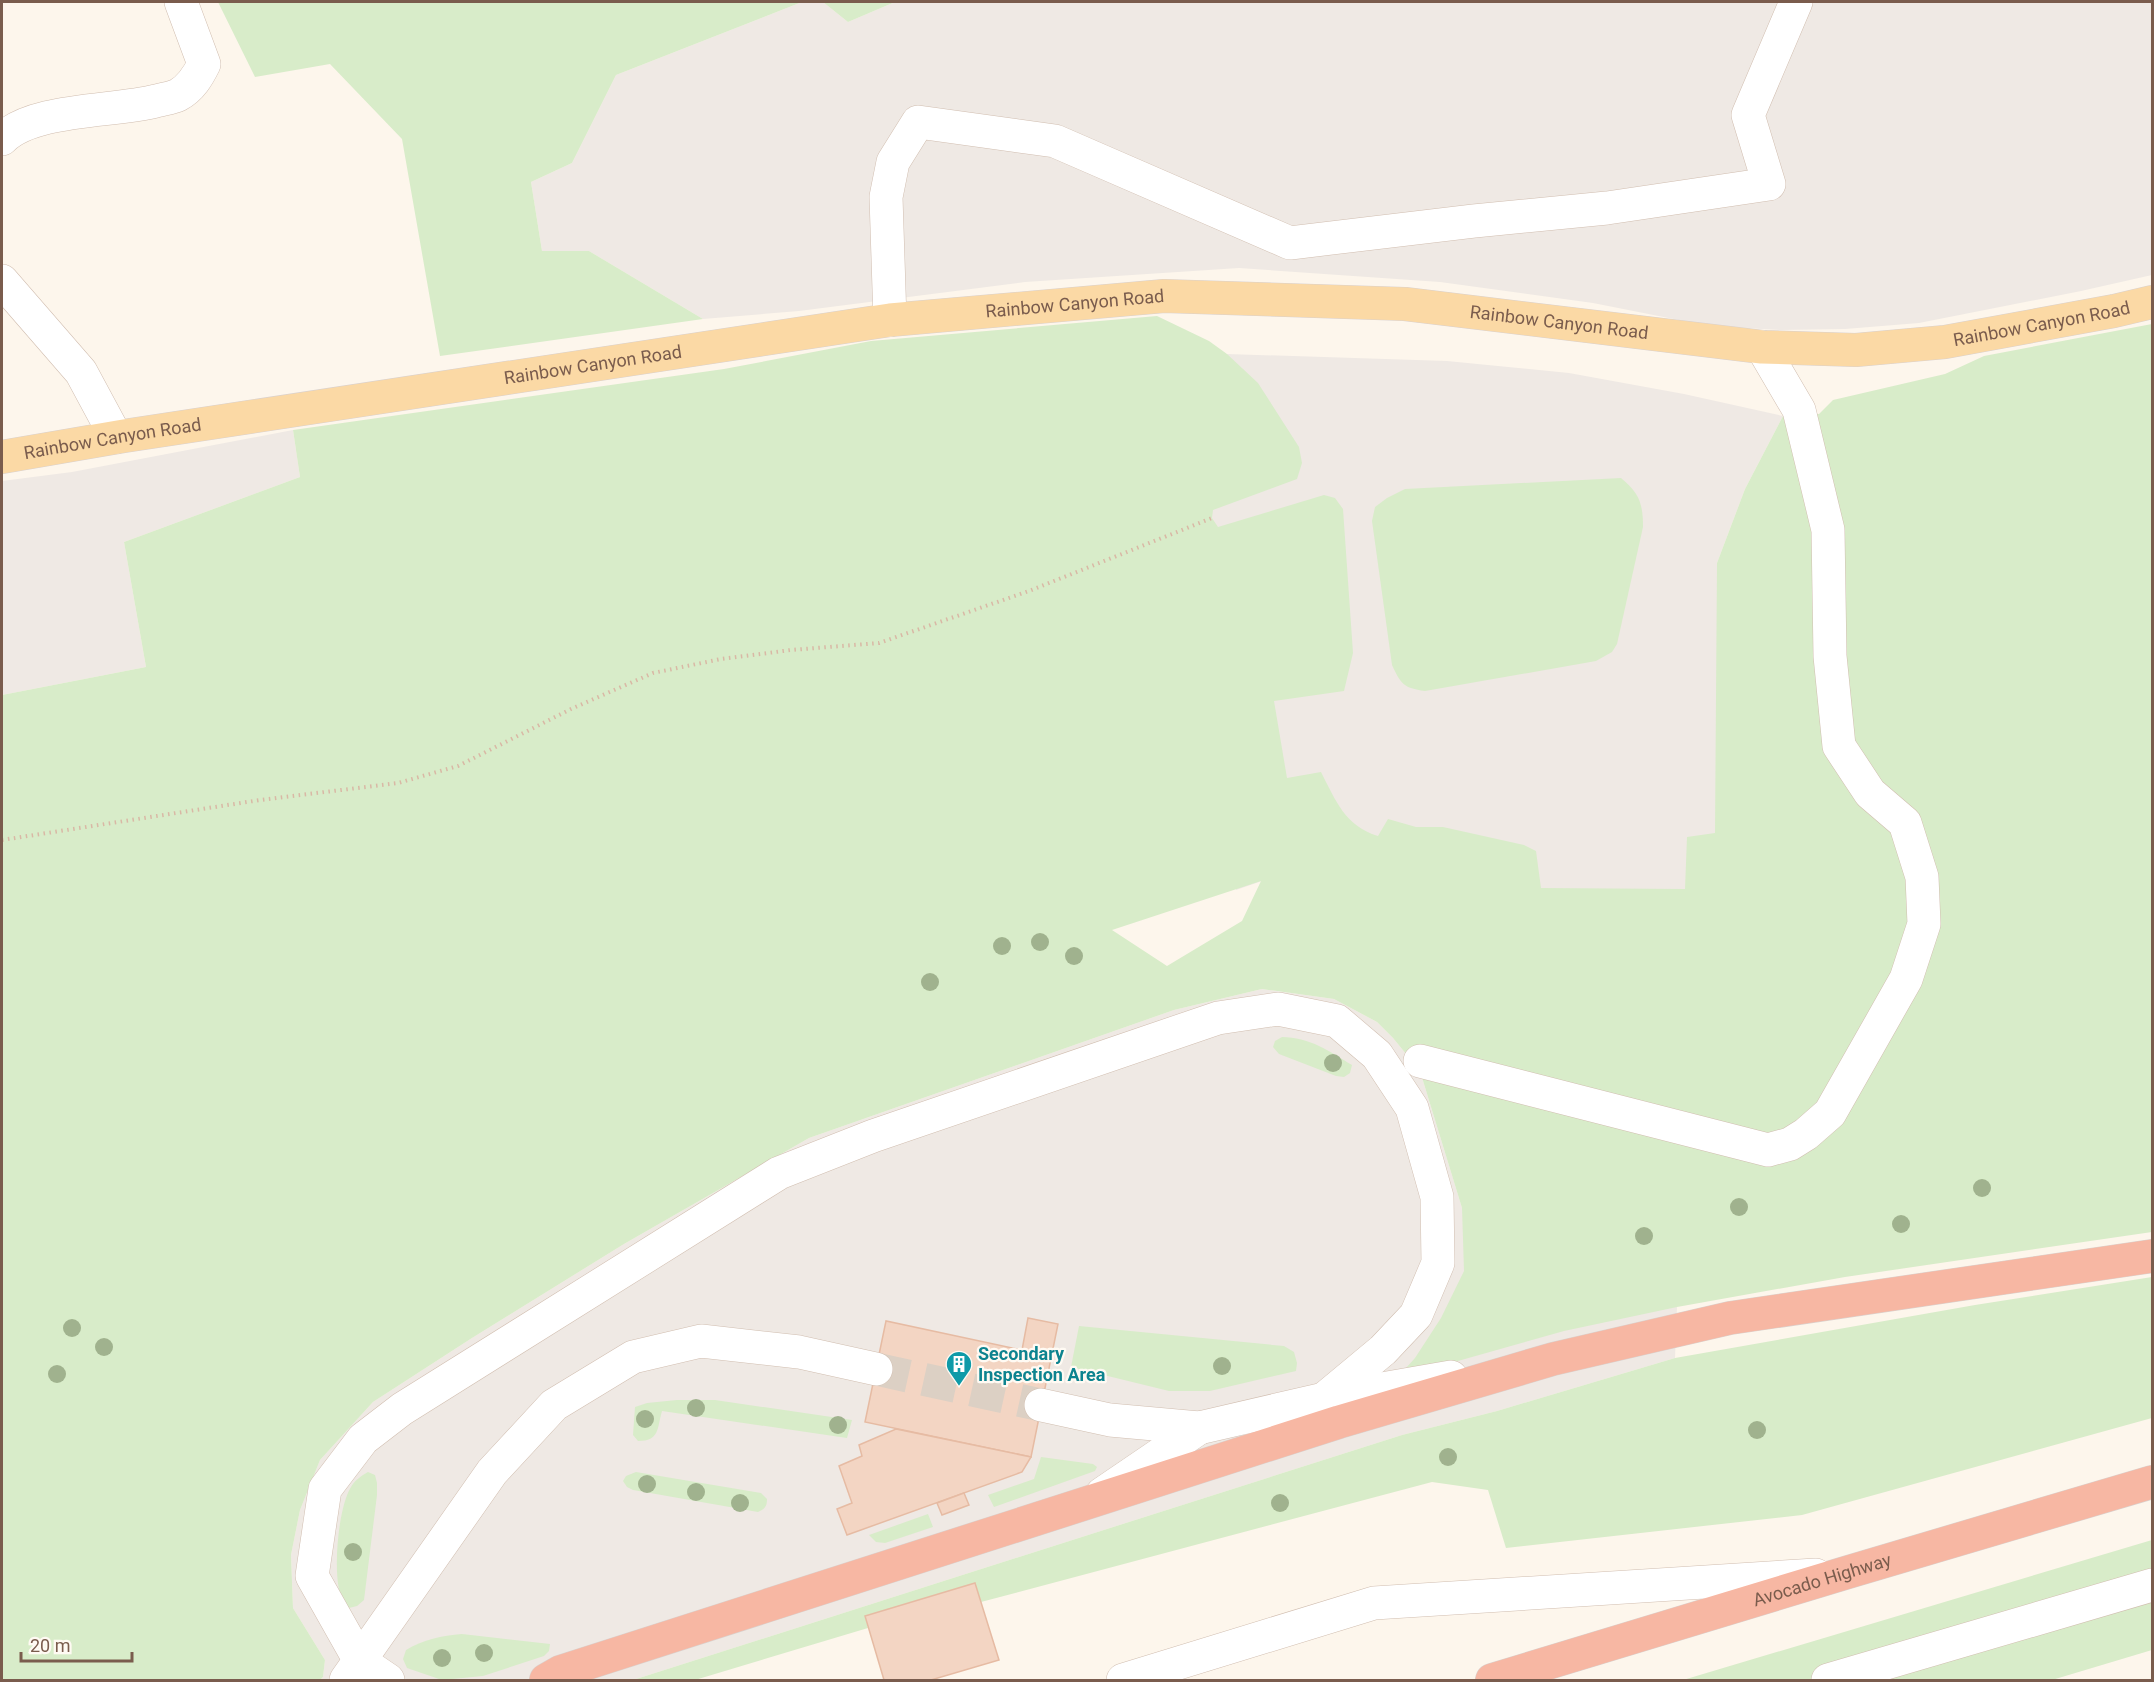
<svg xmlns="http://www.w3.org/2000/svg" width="2154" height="1682" font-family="Roboto,sans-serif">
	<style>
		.industrial { fill: #efe9e4 }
		.green { fill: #d8ecc9; fill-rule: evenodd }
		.building { fill: #f3d5c3; stroke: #e6bba3; stroke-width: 1.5 }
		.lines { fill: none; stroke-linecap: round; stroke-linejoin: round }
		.minor-tunnel { stroke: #dcd0c4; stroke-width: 33; stroke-dasharray: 33 16; stroke-linecap: butt }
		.minor-casing { stroke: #d1beb0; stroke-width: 34 }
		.major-casing { stroke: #dad1cd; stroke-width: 34 }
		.highway-casing { stroke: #dad1cd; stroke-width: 34 }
		.path { stroke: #d9b8a5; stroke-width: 4; stroke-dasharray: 1.5 4.5; stroke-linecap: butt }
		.minor { stroke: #fff; stroke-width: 33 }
		.major { stroke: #fbd9a5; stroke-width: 33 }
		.highway { stroke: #f7b7a3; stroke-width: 33 }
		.tree { fill: #a0b28e }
		.labels { text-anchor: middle; stroke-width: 4.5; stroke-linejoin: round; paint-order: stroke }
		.street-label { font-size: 18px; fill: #7a5c4d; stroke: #fffaf3 }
		.culture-label { font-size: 18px; font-weight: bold; fill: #0d838f; stroke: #fffaf3; text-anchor: start }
	</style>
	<rect width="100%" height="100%" fill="#fdf6ec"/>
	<g class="industrial">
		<path d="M802,2H823L848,22L895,2H2152V275L2081,291L1919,323L1845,329L1780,330L1709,326L1593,303L1440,282L1239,268L1025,282L799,311L703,319L589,251H542L531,182L572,163L616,75Z"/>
		<path d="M1227,354L1447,361L1569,373L1684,394L1783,416L1745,489L1717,563L1764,938L1262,881L1236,890L1122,363Z"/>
		<path d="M293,430L300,477L124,542L146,667L2,695V481L72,472Z"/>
		<path d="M1262,989L1334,999L1377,1022L1393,1038L1420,1071L1462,1208L1585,1302L1677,1307L1675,1358L1497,1411L1402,1435L633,1680H320L323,1677L325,1660L293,1608L291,1555L300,1510L320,1460L373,1402L472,1338L624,1244L809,1138L1174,1010Z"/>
	</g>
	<g class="green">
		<path d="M218,2H802L616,75L572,163L531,182L542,251H589L703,319L440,356L402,139L330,64L255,77Z"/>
		<path d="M823,2H895L848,22Z"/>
		<path d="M1157,316L1209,341L1227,354L1258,383L1299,447L1302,463L1297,479L1213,510L1212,518L1218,527L1324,495L1335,498L1343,509L1353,653L1344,691L1274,701L1287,778L1321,772C1336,801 1345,826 1378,836L1388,819L1416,827H1443L1524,845L1536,851L1541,888L1685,889L1687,837L1715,833L1717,563L1745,489L1783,416L1819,414L1833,400L1945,374L1984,356L2152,324V1232L1845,1277L1677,1307L1564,1331L1419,1372L1406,1368L1415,1358L1441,1318L1464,1271L1462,1208L1420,1071L1393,1038L1377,1022L1334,999L1262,989L1174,1010L809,1138L624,1244L472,1338L373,1402L320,1460L300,1510L291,1555L293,1608L325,1660L323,1677L320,1680H2V695L146,667L124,542L300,477L293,430L724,369L871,341ZM1261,881L1242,921L1167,966L1112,930Z"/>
		<path d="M1621,478C1639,493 1643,503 1643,527L1617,644L1612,652L1596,661L1425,691C1403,688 1401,684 1392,665L1372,521L1375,507L1387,498L1405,489Z"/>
		<path d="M1282,1037C1309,1037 1329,1051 1352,1065L1350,1073L1344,1077L1336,1076L1279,1054L1273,1047L1275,1041Z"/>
		<path d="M2152,1277V1418L1802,1515L1506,1548L1488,1490L1432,1482L981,1602L975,1583L865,1616L868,1628L695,1680H633L1402,1435L1497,1411L1675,1358L1975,1305Z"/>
		<path d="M1079,1326L1284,1346L1294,1352L1297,1363L1296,1371L1210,1391H1169L1071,1367Z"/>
		<path d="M677,1400H715L852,1420L847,1438L662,1411C657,1428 660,1441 638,1441L633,1435L635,1407L647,1403Z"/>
		<path d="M1041,1457L1093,1464L1097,1467L1095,1471L994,1507L988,1495L1034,1479Z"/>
		<path d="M368,1472L375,1475L377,1483V1495L364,1600L357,1606L349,1608C347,1606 344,1604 343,1601C331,1580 338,1507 351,1487C355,1480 361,1476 368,1472Z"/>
		<path d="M636,1472L761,1493L767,1499C767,1506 765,1509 758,1512L633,1490L627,1487L623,1481L626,1476Z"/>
		<path d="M928,1514L933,1527L885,1543L876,1542L869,1535Z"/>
		<path d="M2152,1540V1650L2052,1680H1683Z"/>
		<path d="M462,1634L550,1644L549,1651L544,1656L483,1676L442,1680L407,1668L403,1659L406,1650C424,1639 441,1636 462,1634Z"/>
	</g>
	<g class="building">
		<path d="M1028,1318L1058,1324L1031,1457L865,1422L886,1321L1022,1350Z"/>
		<path d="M896,1429L1031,1457L1022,1472L847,1535L837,1509L852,1503L839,1466L862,1456L859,1445Z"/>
		<path d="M964,1493L969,1505L942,1515L937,1503Z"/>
		<path d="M975,1583L999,1660L931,1680H884L865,1616Z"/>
	</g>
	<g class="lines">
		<path class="minor-tunnel" d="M876,1369L1041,1405"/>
		<g class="minor-casing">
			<g id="minor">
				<path d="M2,139C33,108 113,112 156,101C163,99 172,98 178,95C191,88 198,76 204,64L181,2"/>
				<path d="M2,281L81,372L116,437"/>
				<path d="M890,320L886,197L893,162L918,122L1055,141L1290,243L1474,221L1607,208L1769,184L1748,115L1796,2"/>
				<path d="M1420,1061L1768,1150L1790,1144L1806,1134L1830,1113L1906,979L1924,924L1922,877L1905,823L1870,793L1839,746L1830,656L1828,530L1799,410L1762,347"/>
				<path d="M1041,1405L1110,1420L1199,1428L1324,1399L1451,1377"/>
				<path d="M1102,1494L1199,1428"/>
				<path d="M346,1680L492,1472L554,1405L633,1357L701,1341L799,1352L876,1369"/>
				<path d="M388,1680L360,1661L312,1576L325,1489L363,1439L402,1409L779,1173L873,1136L1218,1018L1278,1009L1337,1021L1377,1055L1412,1108L1437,1197L1438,1263L1416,1315L1383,1350L1324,1399"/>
				<path d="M1123,1680L1374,1603L1816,1575"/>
				<path d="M1828,1680L2152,1585"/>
			</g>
		</g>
		<g class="major-casing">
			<g id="major">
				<path id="s1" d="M2,457L124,436L890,320L1164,296L1405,304L1762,347L1856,350L1945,342L2114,311L2152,302"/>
			</g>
		</g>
		<g class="highway-casing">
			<g id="highway">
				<path d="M546,1680L560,1672L1339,1422L1553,1359L1730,1318L2152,1256"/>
				<path id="s2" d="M1492,1680L1845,1573L2152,1482"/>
			</g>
		</g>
		<path class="path" d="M2,840L260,800L398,783L458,766L571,709L653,673L721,659L791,650L879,643L1029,591L1212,518"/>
		<use href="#minor" class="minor"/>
		<use href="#major" class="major"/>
		<use href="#highway" class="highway"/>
	</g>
	<g class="tree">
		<circle cx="1040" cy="942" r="9"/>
		<circle cx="1002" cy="946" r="9"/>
		<circle cx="1074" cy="956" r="9"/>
		<circle cx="930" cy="982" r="9"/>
		<circle cx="1333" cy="1063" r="9"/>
		<circle cx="1982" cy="1188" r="9"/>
		<circle cx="1739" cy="1207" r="9"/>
		<circle cx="1901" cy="1224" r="9"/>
		<circle cx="1644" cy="1236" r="9"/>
		<circle cx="72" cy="1328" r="9"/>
		<circle cx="104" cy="1347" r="9"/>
		<circle cx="1222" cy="1366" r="9"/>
		<circle cx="57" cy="1374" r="9"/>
		<circle cx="696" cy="1408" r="9"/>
		<circle cx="645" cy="1419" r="9"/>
		<circle cx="838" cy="1425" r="9"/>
		<circle cx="1757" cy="1430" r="9"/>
		<circle cx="1448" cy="1457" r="9"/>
		<circle cx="647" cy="1484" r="9"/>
		<circle cx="696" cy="1492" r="9"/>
		<circle cx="740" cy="1503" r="9"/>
		<circle cx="1280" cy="1503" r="9"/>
		<circle cx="353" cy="1552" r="9"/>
		<circle cx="484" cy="1653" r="9"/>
		<circle cx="442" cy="1658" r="9"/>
	</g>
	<defs>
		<g id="building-pin" transform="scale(1.35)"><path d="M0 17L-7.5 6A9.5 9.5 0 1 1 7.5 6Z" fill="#0f9aa8" stroke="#fffaf3"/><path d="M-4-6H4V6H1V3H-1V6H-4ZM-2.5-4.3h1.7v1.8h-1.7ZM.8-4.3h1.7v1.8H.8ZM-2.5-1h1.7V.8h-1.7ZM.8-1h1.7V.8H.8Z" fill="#fff"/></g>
	</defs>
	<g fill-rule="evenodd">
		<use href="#building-pin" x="959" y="1364"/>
	</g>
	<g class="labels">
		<g class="street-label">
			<text dy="6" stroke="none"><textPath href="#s1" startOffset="1084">Rainbow Canyon Road</textPath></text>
			<text dy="6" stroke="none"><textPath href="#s1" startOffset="1570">Rainbow Canyon Road</textPath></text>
			<text dy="6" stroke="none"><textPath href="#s1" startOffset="2056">Rainbow Canyon Road</textPath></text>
			<text dy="6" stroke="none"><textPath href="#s1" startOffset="598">Rainbow Canyon Road</textPath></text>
			<text dy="6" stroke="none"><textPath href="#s1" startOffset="112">Rainbow Canyon Road</textPath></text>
			<text dy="6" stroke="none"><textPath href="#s2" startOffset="345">Avocado Highway</textPath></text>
		</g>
		<g class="culture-label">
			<text x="978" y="1360">Secondary<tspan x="978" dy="21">Inspection Area</tspan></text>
		</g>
	</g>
	<rect width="2154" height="1682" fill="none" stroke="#7a5c4d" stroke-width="6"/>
	<path d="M21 1652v9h111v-9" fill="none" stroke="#7a5c4d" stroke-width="3"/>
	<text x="30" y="1652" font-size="18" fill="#7a5c4d" stroke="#fffaf3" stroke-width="4.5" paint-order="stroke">20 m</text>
</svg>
